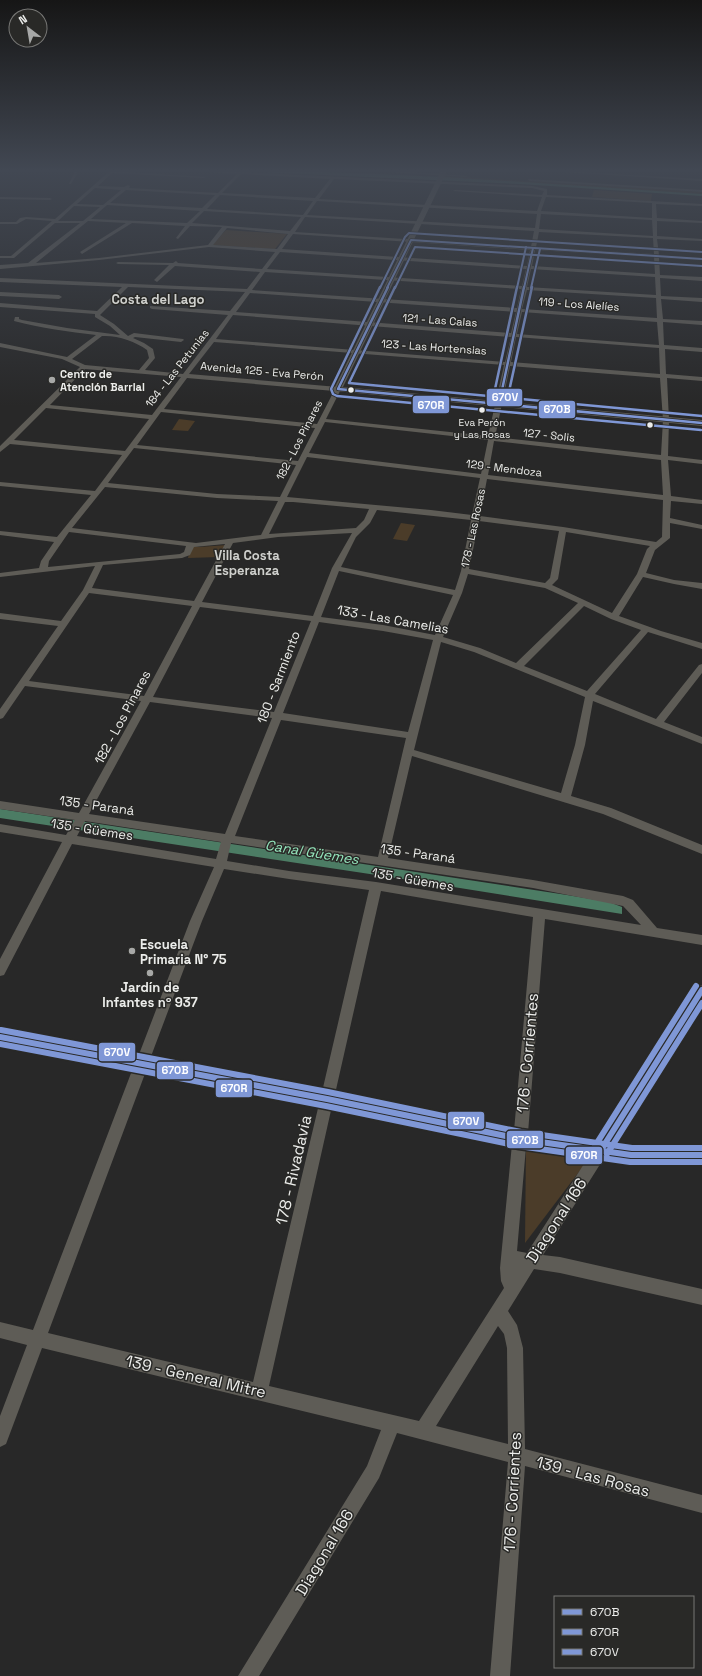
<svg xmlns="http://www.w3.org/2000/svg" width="702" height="1676" font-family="'Space Grotesk',sans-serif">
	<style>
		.green { fill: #4b3c29 }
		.water { fill: #4c7c64 }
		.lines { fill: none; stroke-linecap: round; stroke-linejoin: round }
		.minor { fill: #5e5c56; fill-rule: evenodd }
		.tertiary { fill: #5e5c56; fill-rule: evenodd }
		.bus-1-far2-casing { stroke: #292927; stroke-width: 3.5 }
		.bus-1-far1-casing { stroke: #292927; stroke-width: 4 }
		.bus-1-casing { stroke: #292927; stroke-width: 9 }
		.bus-2-far2-casing { stroke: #292927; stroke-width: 3.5 }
		.bus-2-far1-casing { stroke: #292927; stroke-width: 4 }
		.bus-2-casing { stroke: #292927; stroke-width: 9 }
		.bus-3-far2-casing { stroke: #292927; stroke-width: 3.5 }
		.bus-3-far1-casing { stroke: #292927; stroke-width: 4 }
		.bus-3-casing { stroke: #292927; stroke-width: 9 }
		.bus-1-far2 { stroke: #7f97d6; stroke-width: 2 }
		.bus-1-far1 { stroke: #7f97d6; stroke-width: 2.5 }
		.bus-1 { stroke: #7f97d6; stroke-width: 6 }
		.bus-2-far2 { stroke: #7f97d6; stroke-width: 2 }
		.bus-2-far1 { stroke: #7f97d6; stroke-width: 2.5 }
		.bus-2 { stroke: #7f97d6; stroke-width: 6 }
		.bus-3-far2 { stroke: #7f97d6; stroke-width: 2 }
		.bus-3-far1 { stroke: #7f97d6; stroke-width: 2.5 }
		.bus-3 { stroke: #7f97d6; stroke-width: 6 }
		.poi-dot { fill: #a7a8a7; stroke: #292927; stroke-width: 1.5 }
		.bus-dot { fill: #ecedeb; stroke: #292927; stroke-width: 1.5 }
		.labels { text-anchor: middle; stroke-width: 3; stroke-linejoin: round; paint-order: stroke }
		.far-bus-label { font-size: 10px; fill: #ecedeb; stroke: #292927 }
		.far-street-label { font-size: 11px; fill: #ecedeb; stroke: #292927 }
		.far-poi-label { font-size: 11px; font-weight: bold; fill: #ecedeb; stroke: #292927; text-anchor: start }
		.far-quarter-label { font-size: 13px; font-weight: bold; fill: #cfd0cd; stroke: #292927 }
		.street-label { font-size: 13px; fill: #ecedeb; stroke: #292927 }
		.poi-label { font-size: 13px; font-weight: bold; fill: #ecedeb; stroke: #292927; text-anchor: start }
		.water-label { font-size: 14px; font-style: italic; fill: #94e5bc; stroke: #292927 }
		.near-street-label { font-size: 16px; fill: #ecedeb; stroke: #292927 }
		.line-badge { stroke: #292927; stroke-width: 1.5 }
		.badge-label { font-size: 11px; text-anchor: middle; font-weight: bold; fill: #fff }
	</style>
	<rect width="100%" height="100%" fill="#282828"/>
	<g class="green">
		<path d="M444,176L702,192V194L444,178Z"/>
		<path d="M594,190L652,194L651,201L592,197Z"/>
		<path d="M226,230L287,234L275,249L212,245Z"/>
		<path d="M179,419L195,421L188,431L172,430Z"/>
		<path d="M401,523L415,525L407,541L393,539Z"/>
		<path d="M227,545L219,557L188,558L191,546L199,547Z"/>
		<path d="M526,1146L591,1156L525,1243Z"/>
	</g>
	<g class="water">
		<path d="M238,171C393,171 548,184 702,194V196L520,184Z"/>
		<path d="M0,809L567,895L609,902L622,907V914L416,881L0,818Z"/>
	</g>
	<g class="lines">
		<g class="minor">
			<path d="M75,171H79L71,184H69Z"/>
			<path d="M110,171L206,177L204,178L112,173L98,186L124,187L128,185L130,186L129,188L218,193L237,174L194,171H220L532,186L547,189V195L702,204V206L656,204L657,218L702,221V223L657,221V236L702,239V241L657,239L659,255L702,258V260L659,258L660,275L702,277V281L660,278L661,296L702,298V302L661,299L663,319L702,321V325L663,322L664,345L702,348V352L665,349L666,374L702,377V381L667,378L669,420L668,456L702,460V464L668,460L671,496L702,500V504L671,501L670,518L702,525V529L670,523V538L655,550L646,573L674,580L702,583V589L674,584L643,577L619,616L661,631L702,643V649L648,632L595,694L656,719L699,665L702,664V673L664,722L702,737V744L593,701L585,745L571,796L611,808L702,845V854L603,814L412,756L388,858L533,880L623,896L633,900L657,928L702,935V945L545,919L528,1133L597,1143L698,986L702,985V1001L612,1145L631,1148H702V1162H631L604,1158L543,1255L560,1257L702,1289V1305L560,1273L534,1269L508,1311L517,1325L523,1348L525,1449L702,1495V1513L525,1466L510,1676H490L508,1462L397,1433L379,1478L259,1676H238L367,1466L381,1430L42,1348L6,1444L0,1447V1416L27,1345L0,1338V1322L33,1330L133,1068L0,1043V1031L138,1057L190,921L214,867L72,844L4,975L0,976V959L62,842L0,832V824L66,835L75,820L0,809V801L79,813L141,701L25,686L3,718L0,719V709L58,626L0,619V613L61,621L83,590L95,566L0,577V573L39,568L41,561L54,542L0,535V531L57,537L91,495L0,486V482L95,491L122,455L10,444L0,452V446L80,367L62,359L0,347V343L67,357L96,335C69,332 41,328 14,321L15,317H19V319L22,320L67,328L120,335L110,326L95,317V314L0,307V303L97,311L122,287L0,282V278L247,289L260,272L175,266L157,282L154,280L169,265L118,264L116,263L118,262L173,263L176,261L178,263L262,269L275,252L209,247L99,260L0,269V265L28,263L80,223H55L14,258H0V256H11L52,221L26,219L17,224H0V222H16L20,218L26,217L55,219ZM241,174L330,179L315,198L222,193ZM334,179L532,188L544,191L542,195L455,190L453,191L542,197L537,211L319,199ZM95,188L121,190L103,205L77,204ZM126,190L215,195L202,208L110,203ZM220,195L313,201L303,215L207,209ZM546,197L652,203V218L541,211ZM317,201L537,214L535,228L307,215ZM107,205L200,211L187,223L91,219ZM74,206L100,207L83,221H58ZM204,211L301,217L290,231L192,223ZM541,214L652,220L653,236L539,229ZM305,217L534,231L531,247L295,232ZM88,221L126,223L80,252L82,254L132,223L185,226L176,238L178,239L190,226L222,227L208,245L99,258L36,263ZM227,228L288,234L277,249L213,245ZM539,232L653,238L654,254L536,247ZM293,234L530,250L527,266L282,249ZM535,250L654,257L655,274L532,266ZM280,252L526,269L522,286L267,269ZM531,269L655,277L656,295L527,287ZM265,272L521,289L517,308L252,290ZM128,287L245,292L230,311L150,306V308L152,309L228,315L183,374L145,370L155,358L153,349L144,343L133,338L135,337L181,342L184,340L183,339L134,333L128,336L114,324L100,315ZM527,290L656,298L657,318L522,309ZM250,293L516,312L511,333L236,312ZM522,312L657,322L659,345L517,334ZM233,315L511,337L505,362L216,339ZM102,336C117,335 135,341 147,350L149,358L139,370L85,365L72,359ZM516,337L659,348L660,374L511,362ZM214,342L504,365L488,436L326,419L341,389L338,387L189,374ZM510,366L660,378L663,420L661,455L495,437ZM85,369L181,377L152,415L50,405ZM187,378L334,391L317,424L164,409ZM46,408L149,419L125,451L14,440ZM161,412L315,428L298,461L137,445ZM325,422L488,440L481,474L309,453ZM494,441L661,460L663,495L488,475ZM134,448L296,465L280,497L217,494L108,483ZM307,457L480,478L472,515L431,510L287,497ZM487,479L663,500L662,537L656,542L563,527L480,516ZM105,487L217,498L278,501L261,535L196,543L72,528ZM285,502H293L369,509L364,520L356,528L269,534ZM377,510L471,520L461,571L455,590L341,567L356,537L370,523ZM479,521L559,531L550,578L545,583L469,569ZM69,532L186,546L184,552L180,554L48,567L49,561ZM566,532L650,546L647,549L637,574L612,613L552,585L558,579ZM352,533L332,568L313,616L202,602L233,543L278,537ZM225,544L194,601L92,588L103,565L182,558L190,555L194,547ZM339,571L453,595L435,635L383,625L321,617ZM468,574L545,588L578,603L516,663L480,648L443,637L462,593ZM89,593L192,606L144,696L29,681ZM584,606L611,619L641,630L587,691L524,666ZM200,607L311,621L274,712L153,697ZM319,622L383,631L433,640L408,732L283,713ZM441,642L474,652L585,697L575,745L561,793L414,750ZM150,702L272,718L225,834L89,814ZM281,720L406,738L378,857L235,836ZM85,821L221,842L216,859L77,836ZM231,843L533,888L623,906L641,925L376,882L289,871L227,861ZM224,869L289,879L369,890L322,1092L150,1059L202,921ZM381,891L533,917L514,1131L335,1094ZM146,1071L319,1104L253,1382L48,1333ZM332,1106L512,1144L500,1268L501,1281L504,1288L419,1421L269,1386ZM526,1147L589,1156L527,1253L517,1251ZM498,1326L504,1334L507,1348L508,1444L436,1426Z"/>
			<path d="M372,171H395L468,176L466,177Z"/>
			<path d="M562,171L702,179V181L564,172Z"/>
			<path d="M528,179L702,190V192L529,181Z"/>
			<path d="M0,197L50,198L52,199L50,200L0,199Z"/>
			<path d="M0,292L59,295L62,297L59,299L0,296Z"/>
		</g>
		<path class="tertiary" d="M441,171H447L343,387L702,420V426L335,391L334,389Z"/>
		<g class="bus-1-far2-casing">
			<g id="bus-1-far2">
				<path d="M387,288L411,240L702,259"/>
				<path d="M524,288L533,248"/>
			</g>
		</g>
		<g class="bus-1-far1-casing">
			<g id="bus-1-far1">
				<path d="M388,287L338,389L702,423"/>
				<path d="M499,404L524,287"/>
			</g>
		</g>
		<g class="bus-1-casing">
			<g id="bus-1">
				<path d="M0,1037L327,1099L520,1139L631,1155H702"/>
				<path d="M601,1150L702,990"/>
			</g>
		</g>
		<g class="bus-2-far2-casing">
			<g id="bus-2-far2">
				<path d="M380,288L405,237L409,233L702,252"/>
				<path d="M531,288L540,249"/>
			</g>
		</g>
		<g class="bus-2-far1-casing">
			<g id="bus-2-far1">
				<path d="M380,287L331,389L333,394L337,396L701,430"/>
				<path d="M506,405L532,287"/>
			</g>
		</g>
		<g class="bus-2-casing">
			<g id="bus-2">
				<path d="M0,1044L326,1106L519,1146L630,1162H702"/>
				<path d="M607,1154L702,1003"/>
			</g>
		</g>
		<g class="bus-3-far2-casing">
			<g id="bus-3-far2">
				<path d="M395,288L415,247L702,266"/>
				<path d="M517,288L526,247"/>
			</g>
		</g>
		<g class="bus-3-far1-casing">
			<g id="bus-3-far1">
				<path d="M395,287L349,383L702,416"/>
				<path d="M492,403L517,287"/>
			</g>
		</g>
		<g class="bus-3-casing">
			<g id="bus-3">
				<path d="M1,1030L328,1092L521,1132L632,1148H702"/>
				<path d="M595,1146L696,986"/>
			</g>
		</g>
		<use href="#bus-1-far2" class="bus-1-far2"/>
		<use href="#bus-1-far1" class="bus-1-far1"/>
		<use href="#bus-1" class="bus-1"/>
		<use href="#bus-2-far2" class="bus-2-far2"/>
		<use href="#bus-2-far1" class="bus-2-far1"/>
		<use href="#bus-2" class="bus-2"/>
		<use href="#bus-3-far2" class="bus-3-far2"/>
		<use href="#bus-3-far1" class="bus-3-far1"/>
		<use href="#bus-3" class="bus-3"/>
	</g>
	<linearGradient id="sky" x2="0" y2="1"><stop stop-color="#161616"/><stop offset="0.42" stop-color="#424853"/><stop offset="1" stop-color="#424853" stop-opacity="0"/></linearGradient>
	<rect width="702" height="406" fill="url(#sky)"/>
	<g class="poi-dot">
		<circle cx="52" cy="380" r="4"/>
		<circle cx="132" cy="951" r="4"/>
		<circle cx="150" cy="973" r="4"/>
	</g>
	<g class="bus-dot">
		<circle cx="351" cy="390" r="3.5"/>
		<circle cx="482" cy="410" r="3.5"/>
		<circle cx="650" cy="425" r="3.5"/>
	</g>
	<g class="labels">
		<g class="far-bus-label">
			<text x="482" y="426">Eva Perón<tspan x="482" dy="12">y Las Rosas</tspan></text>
		</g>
		<g class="far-street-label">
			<text transform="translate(579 304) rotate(4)" y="4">119 - Los Alelíes</text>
			<text transform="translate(440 320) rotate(4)" y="4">121 - Las Calas</text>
			<text transform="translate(434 347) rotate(4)" y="4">123 - Las Hortensias</text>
			<text transform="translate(177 368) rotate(-52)" y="4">184 - Las Petunias</text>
			<text transform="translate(262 371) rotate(5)" y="4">Avenida 125 - Eva Perón</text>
			<text transform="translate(549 435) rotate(6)" y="4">127 - Solis</text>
			<text transform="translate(299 440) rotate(-63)" y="4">182 - Los Pinares</text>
			<text transform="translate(504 468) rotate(7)" y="4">129 - Mendoza</text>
			<text transform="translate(473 528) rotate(-78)" y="4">178 - Las Rosas</text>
		</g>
		<g class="far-poi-label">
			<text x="60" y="378">Centro de<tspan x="60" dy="13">Atención Barrial</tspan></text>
		</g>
		<g class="far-quarter-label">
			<text x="158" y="304">Costa del Lago</text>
			<text x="247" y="560">Villa Costa<tspan x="247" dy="15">Esperanza</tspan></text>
		</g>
		<g class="street-label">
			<text transform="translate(393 619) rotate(10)" y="5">133 - Las Camelias</text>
			<text transform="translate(278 677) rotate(-69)" y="5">180 - Sarmiento</text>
			<text transform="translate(122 717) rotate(-62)" y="5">182 - Los Pinares</text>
			<text transform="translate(97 805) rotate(8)" y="5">135 - Paraná</text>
			<text transform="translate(92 829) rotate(9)" y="5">135 - Güemes</text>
			<text transform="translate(418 853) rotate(8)" y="5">135 - Paraná</text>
			<text transform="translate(413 879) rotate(10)" y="5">135 - Güemes</text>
		</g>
		<g class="poi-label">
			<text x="140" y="949">Escuela<tspan x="140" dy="15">Primaria N° 75</tspan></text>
			<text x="150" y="992" text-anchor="middle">Jardín de<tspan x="150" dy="15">Infantes nº 937</tspan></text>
		</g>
		<g class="water-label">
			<text transform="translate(312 852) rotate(9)" y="5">Canal Güemes</text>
		</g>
		<g class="near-street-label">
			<text transform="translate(527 1053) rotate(-85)" y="6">176 - Corrientes</text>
			<text transform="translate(293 1170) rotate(-77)" y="6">178 - Rivadavia</text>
			<text transform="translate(556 1220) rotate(-57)" y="6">Diagonal 166</text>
			<text transform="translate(196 1376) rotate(13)" y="6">139 - General Mitre</text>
			<text transform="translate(593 1476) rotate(15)" y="6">139 - Las Rosas</text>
			<text transform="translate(512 1492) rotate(-87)" y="6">176 - Corrientes</text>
			<text transform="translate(324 1552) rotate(-59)" y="6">Diagonal 166</text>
		</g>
	</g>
	<g class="line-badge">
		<rect x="486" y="388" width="37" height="19" rx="4" fill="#7f97d6"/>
		<rect x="412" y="395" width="38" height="19" rx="4" fill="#7f97d6"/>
		<rect x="538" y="400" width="38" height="19" rx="4" fill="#7f97d6"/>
		<rect x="98" y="1042" width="38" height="20" rx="4" fill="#7f97d6"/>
		<rect x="156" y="1061" width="38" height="19" rx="4" fill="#7f97d6"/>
		<rect x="215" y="1079" width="38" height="19" rx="4" fill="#7f97d6"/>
		<rect x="447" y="1111" width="38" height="19" rx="4" fill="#7f97d6"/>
		<rect x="506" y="1130" width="38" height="19" rx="4" fill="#7f97d6"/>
		<rect x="565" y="1146" width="38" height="19" rx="4" fill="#7f97d6"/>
	</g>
	<g class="badge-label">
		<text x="505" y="401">670V</text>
		<text x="431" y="409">670R</text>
		<text x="557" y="413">670B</text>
		<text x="117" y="1056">670V</text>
		<text x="175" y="1074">670B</text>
		<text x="234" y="1092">670R</text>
		<text x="466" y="1125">670V</text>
		<text x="525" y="1144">670B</text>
		<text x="584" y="1159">670R</text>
	</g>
	<rect x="554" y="1596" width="140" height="72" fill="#292927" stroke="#777775"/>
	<rect x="562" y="1609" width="20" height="6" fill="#7f97d6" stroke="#777775"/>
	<text x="590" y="1616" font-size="12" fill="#ecedeb">670B</text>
	<rect x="562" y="1629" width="20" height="6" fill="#7f97d6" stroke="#777775"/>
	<text x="590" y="1636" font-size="12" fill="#ecedeb">670R</text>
	<rect x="562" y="1649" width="20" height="6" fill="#7f97d6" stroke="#777775"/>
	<text x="590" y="1656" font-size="12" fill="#ecedeb">670V</text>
	<g transform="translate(28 28) rotate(329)"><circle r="19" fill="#292927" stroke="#777775"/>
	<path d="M0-3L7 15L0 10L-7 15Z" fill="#a7a8a7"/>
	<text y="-6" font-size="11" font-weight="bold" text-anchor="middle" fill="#ecedeb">N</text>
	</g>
</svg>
